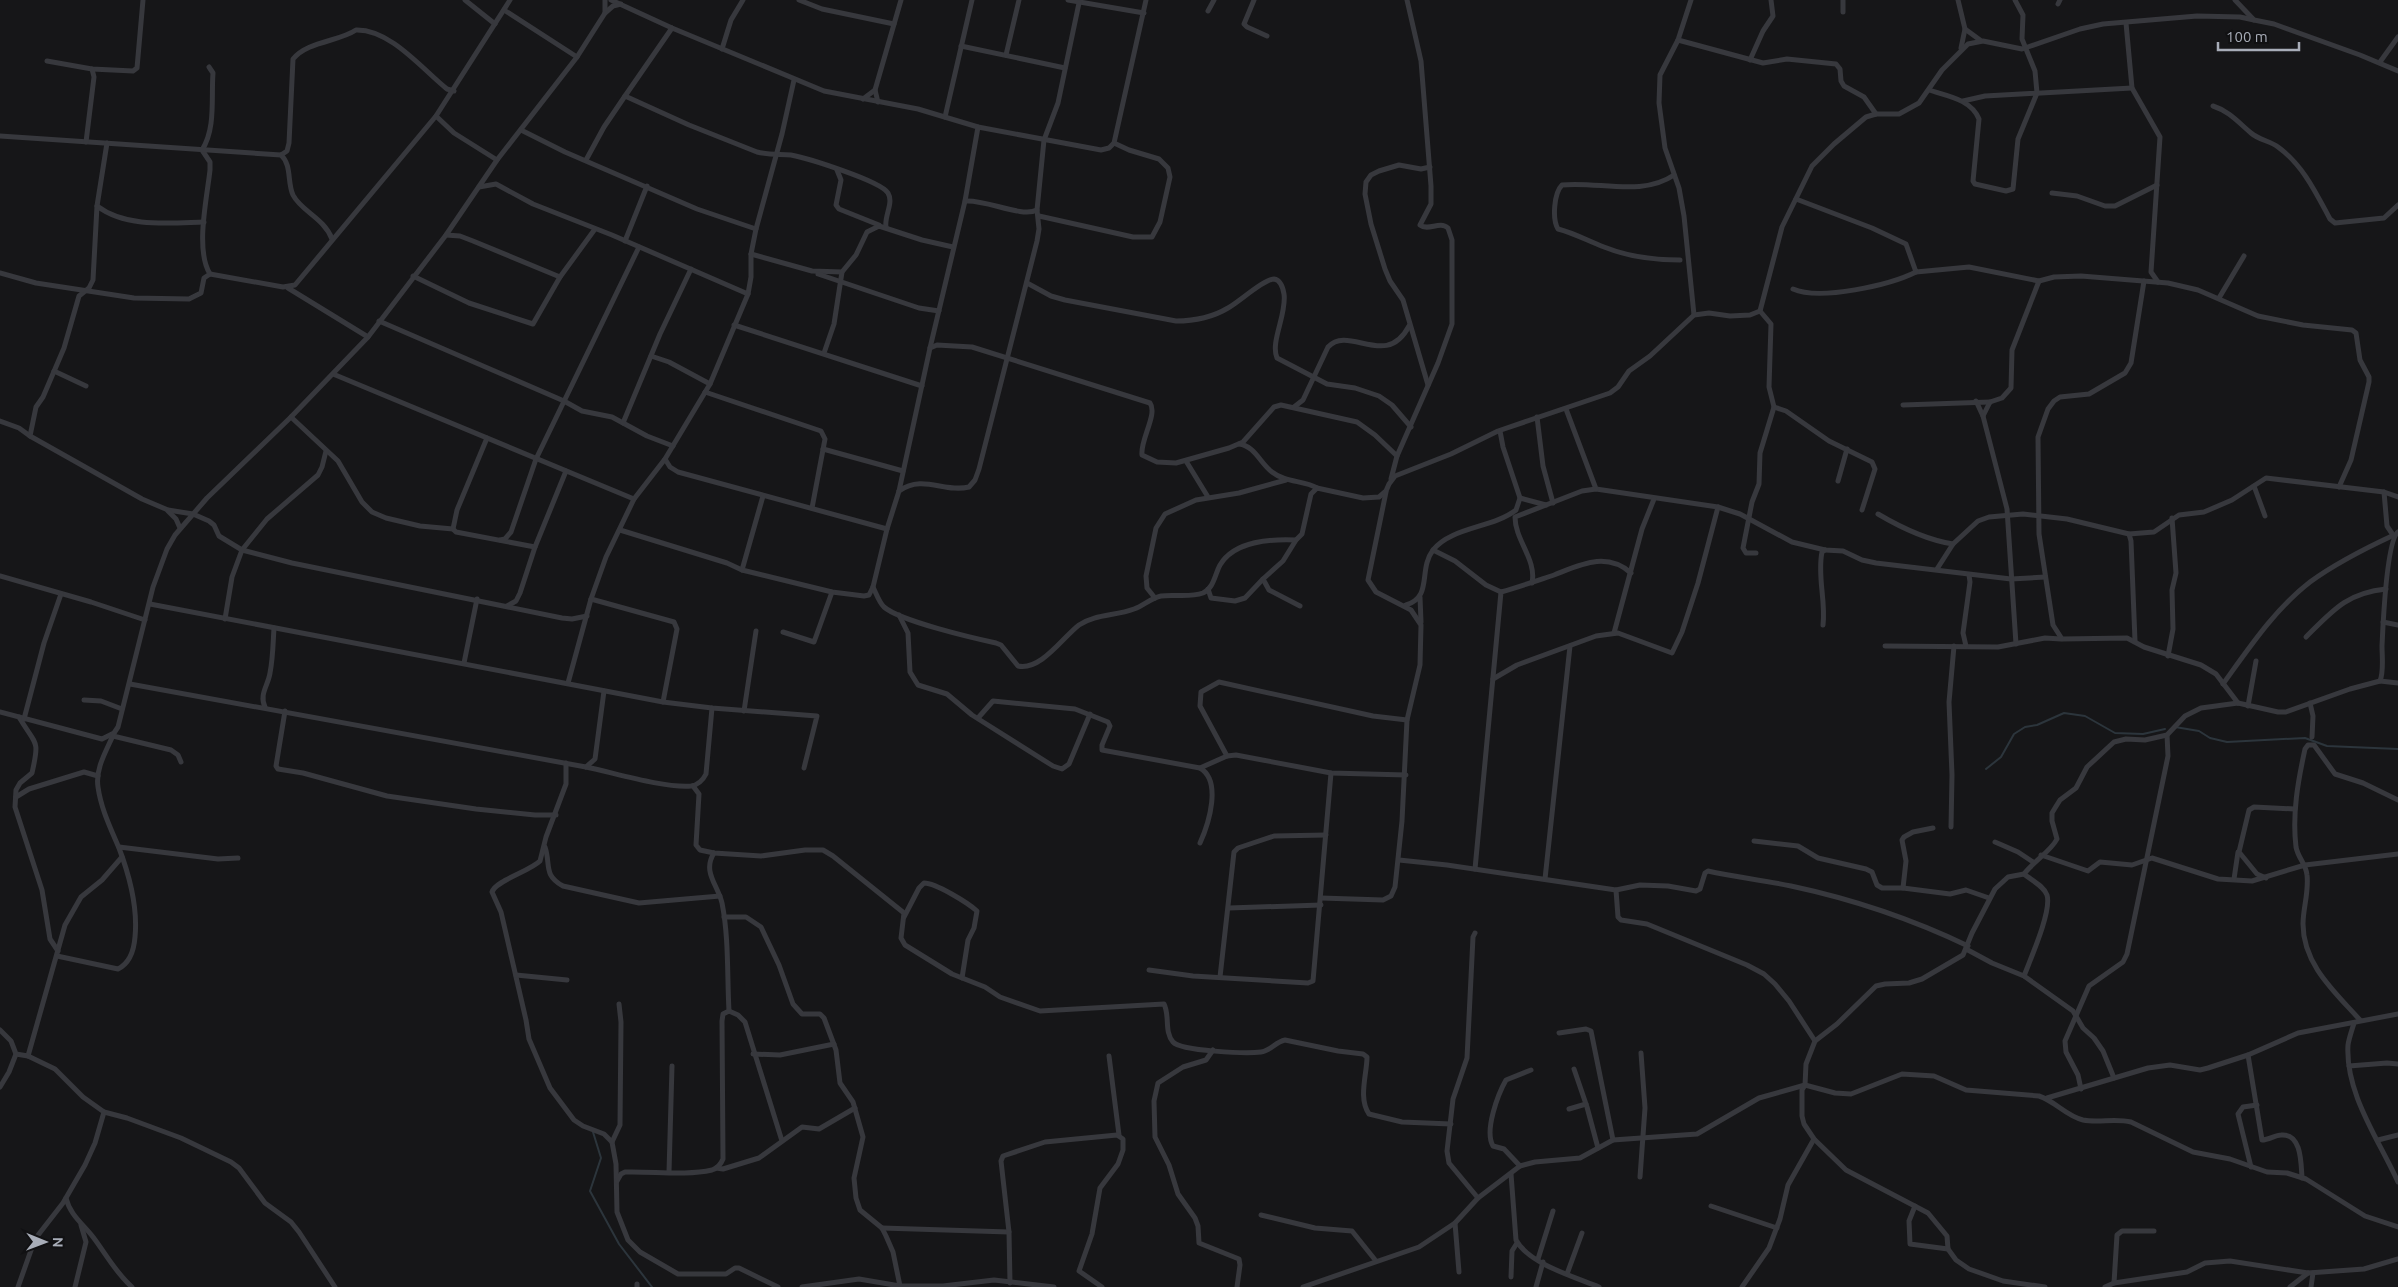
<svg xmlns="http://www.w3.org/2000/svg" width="2398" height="1287" font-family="Ubuntu,sans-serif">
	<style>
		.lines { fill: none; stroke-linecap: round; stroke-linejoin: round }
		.stream { stroke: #2c353c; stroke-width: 2 }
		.street { stroke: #37383d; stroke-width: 5 }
	</style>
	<rect width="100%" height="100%" fill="#161618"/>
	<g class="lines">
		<g class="stream">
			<path d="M2175,727L2199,731L2210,738L2227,742L2305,738L2327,746L2398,749"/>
			<path d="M1986,769L2001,757L2014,734L2025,727L2037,725L2064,713L2085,716L2115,733L2143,734L2165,729"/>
			<path d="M593,1132L601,1158L590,1191L619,1244L652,1287"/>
		</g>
		<g class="street">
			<path d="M465,0L495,24"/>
			<path d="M611,0L672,28L824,91L918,109L978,127L1101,150L1109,148L1114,143L1146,0"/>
			<path d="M799,0L822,9L894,24"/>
			<path d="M1068,0L1144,13"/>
			<path d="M1254,0L1244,24L1247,27L1267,36"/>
			<path d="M1691,0L1678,40L1660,75L1659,103L1665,148L1679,188L1684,216L1694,315"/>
			<path d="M1958,0L1965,29L1980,40"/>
			<path d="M2235,0L2254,20L2274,24L2360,55L2398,71"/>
			<path d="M2058,4L2060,0"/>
			<path d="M504,10L577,57"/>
			<path d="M1208,11L1214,0"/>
			<path d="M1843,12V0"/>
			<path d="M605,13L613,6L621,4"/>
			<path d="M2126,23L2132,88L2160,137L2151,272L2158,282"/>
			<path d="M1678,40L1763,63L1787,59L1836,64L1840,69L1841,81L1844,86L1864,97L1876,114"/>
			<path d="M961,46L1065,68"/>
			<path d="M1961,48L1965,29"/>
			<path d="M722,49L731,20L743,0"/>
			<path d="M1006,55L1019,0"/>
			<path d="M1750,60L1763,31L1773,16L1771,0"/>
			<path d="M47,61L92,69L133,71L137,68L143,0"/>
			<path d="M2380,62L2398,37"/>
			<path d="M209,67L213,73C211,98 216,128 202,150L210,162V170C207,198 195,250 210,274"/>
			<path d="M1929,90C1947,96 1971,99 1979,119L1973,181L1975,184L2006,191L2013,189L2018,139L2037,93L2035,71L2022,39L2023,15L2015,0"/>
			<path d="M625,96L672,28"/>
			<path d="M863,99L875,90"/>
			<path d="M1963,101L1985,96L2132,88"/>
			<path d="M878,102L875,90L901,0"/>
			<path d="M2213,106C2229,111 2239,123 2251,133C2259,140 2270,141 2278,147C2303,165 2316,193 2330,219L2335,223L2384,218L2398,205"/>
			<path d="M436,116L454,133L497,160"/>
			<path d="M945,117L972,0"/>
			<path d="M521,130L565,152L697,209L756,229"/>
			<path d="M0,136L281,155L287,151L289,143L293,59C308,41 338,42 356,30C390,29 422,69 447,89L454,91"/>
			<path d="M86,142L94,77L92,69"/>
			<path d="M107,143L97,206L93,280L89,288L79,296L64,348L43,397L36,407L30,436L142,499L168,510L193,514L209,521L214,525L219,536L242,550L292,563L562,618L572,619L587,616"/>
			<path d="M281,155C292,165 287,182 293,195C301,211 324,218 332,239"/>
			<path d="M586,160L604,127L625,96L689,125L757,152C769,155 779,154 791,155C807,158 881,181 888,193C894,203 884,216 886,227"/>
			<path d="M837,170L841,180L836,205L839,209L879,225"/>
			<path d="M1674,175C1642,197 1598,181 1562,185C1554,193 1552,219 1558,229C1574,233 1588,241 1604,247C1629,257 1653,260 1680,260"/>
			<path d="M479,187L496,184L533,204L612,235L748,294"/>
			<path d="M2052,193L2077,196L2105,206H2115L2157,185"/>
			<path d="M1796,199L1872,228L1906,244L1916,272L1969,267L2039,281L2054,277L2081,276L2168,283L2198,290L2258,316L2303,325L2352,330L2356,333L2360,360L2369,377V382L2351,460L2339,487"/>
			<path d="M965,201C986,199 1021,218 1037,210"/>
			<path d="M97,206C126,228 169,223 204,222"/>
			<path d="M1039,216L1133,237H1152L1160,222L1170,177L1168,168L1159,159L1129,150L1114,143"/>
			<path d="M446,235L460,236L473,241L560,277"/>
			<path d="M625,241L647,186"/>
			<path d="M751,254L812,271L842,272L856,255L867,232L879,226L922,240L953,247"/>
			<path d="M0,273L36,283L134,298L189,299L201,293L204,278L210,274L283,287L295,285L436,116L510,0"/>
			<path d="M818,274L919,308L939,311"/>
			<path d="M413,276L469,303L533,324L560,277L595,229"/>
			<path d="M2144,281L2131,363L2125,373L2089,394L2060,397L2054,401L2048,409L2038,437L2039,534L2053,625L2062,639L2127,638L2144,647L2201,665L2216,674L2238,703"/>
			<path d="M1027,283L1051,296L1065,300L1176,321C1194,321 1213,317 1228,308C1239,302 1264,279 1274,279C1281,280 1283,288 1284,294C1287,314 1270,342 1277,358L1327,384L1355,388L1379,396L1392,405L1411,427"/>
			<path d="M288,288L368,337"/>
			<path d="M1793,289C1820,301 1890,285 1916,272"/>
			<path d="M2219,298L2244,256"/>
			<path d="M379,321L564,401L582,411L612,417L647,436L673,446"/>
			<path d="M734,325L922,386"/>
			<path d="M930,348L937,345L972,347L1150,403C1158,414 1140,440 1142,455L1157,462L1176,463L1229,448L1243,442L1274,407L1281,405L1357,422L1375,435L1397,456"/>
			<path d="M824,353L834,324L842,272"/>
			<path d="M651,356L669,362L710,384"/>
			<path d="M54,371L86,386"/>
			<path d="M333,374L634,499"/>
			<path d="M1428,385L1403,300L1390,281L1385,269L1371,224L1365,194L1366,182L1371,175L1379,171L1399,165L1421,169L1430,167"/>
			<path d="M705,392L821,431L825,439L812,508"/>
			<path d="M1976,401L1983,416"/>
			<path d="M1903,405L1990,402"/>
			<path d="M1294,407L1303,400L1328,347C1349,324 1386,370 1409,326"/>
			<path d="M1774,407L1786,411L1829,441L1872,462L1875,469L1862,510"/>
			<path d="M1566,409L1596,489L1718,507L1740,514L1792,542L1825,550L1843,551L1862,560L1876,563L2011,579L2045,577"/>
			<path d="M291,417L338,461L362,502L372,512L386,518L420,526L453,529"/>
			<path d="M1537,417L1543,466L1553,503"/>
			<path d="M0,421L19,428L30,436"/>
			<path d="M623,423L660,334L691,269"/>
			<path d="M487,438L457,510L453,529L456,532L535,547"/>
			<path d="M1239,444C1255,446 1260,463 1272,472C1286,483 1303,480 1317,488"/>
			<path d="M823,449L903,471"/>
			<path d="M665,459L670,467L678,472L887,529"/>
			<path d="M1186,461L1208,497"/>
			<path d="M1391,479L1397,456L1438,363L1452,324V240L1448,228C1439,220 1429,232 1420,225L1431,204V186L1421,61L1407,0"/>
			<path d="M1838,481L1847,449"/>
			<path d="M2254,486L2265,516"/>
			<path d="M899,491C923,474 944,493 969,487L975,480L979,469L1037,241L1039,229L1037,210L1044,140L1058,103L1079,3"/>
			<path d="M2384,492L2387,526L2393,535"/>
			<path d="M1520,498L1546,505"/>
			<path d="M168,511L176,519L180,528"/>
			<path d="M1878,514C1900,527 1927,540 1953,544"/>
			<path d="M620,530L727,563L742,570L832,592L864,596L869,595L873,587L887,529L899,491L930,348L965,201L978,127"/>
			<path d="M2129,534L2131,541L2135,641"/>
			<path d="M500,540L505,539L511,532L536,459L639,247"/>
			<path d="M1433,550L1455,561L1486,585L1501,592"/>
			<path d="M1756,553H1746L1743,548L1752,502L1759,484L1760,453L1774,407L1769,387L1771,324L1760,311"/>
			<path d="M1937,569L1953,544L1978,521L1989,517L2023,514L2067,519L2129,534L2154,532L2179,515L2204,512L2232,500L2266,478L2384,492L2398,497"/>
			<path d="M742,570L763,496"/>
			<path d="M0,576L91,602L145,620"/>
			<path d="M1263,579L1269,590L1300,606"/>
			<path d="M1532,583C1537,560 1515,540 1515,517L1582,491L1596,489"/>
			<path d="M873,587C876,593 879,602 884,607C900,621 973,638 996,643L1001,645L1018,666C1041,671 1063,637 1079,625C1095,614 1116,616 1134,609C1143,606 1151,598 1161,596C1174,594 1189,598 1203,593C1214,588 1215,574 1220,565C1235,540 1272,539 1296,540"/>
			<path d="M1208,589L1211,598L1235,601L1245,598L1263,579L1283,561L1296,540L1302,534L1311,494L1317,488L1363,498L1379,497L1386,491L1389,484L1395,476L1451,454L1498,431L1610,393L1618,387L1629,371L1650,356L1694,315L1709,313L1730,316L1750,315L1760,311L1782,227L1812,166L1834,144L1866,117L1876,114H1899L1919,103L1942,70L1968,44L1983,41L2022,49L2080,29L2103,24L2197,16L2240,17L2254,20"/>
			<path d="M1420,597L1421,622"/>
			<path d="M1155,598L1147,588L1146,576L1156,528L1165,514L1196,500L1239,493L1286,480"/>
			<path d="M591,599L674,622L677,629L663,702"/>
			<path d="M150,604L663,702L712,708L817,716L804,768"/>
			<path d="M1406,605C1433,597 1418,570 1433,550C1451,527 1493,528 1516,510L1520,498L1503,447L1500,431"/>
			<path d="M507,606L516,601L520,593L535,547L566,471"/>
			<path d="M899,615L908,633L910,672L918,685L947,694L972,715L1053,766L1062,769L1069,764L1090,714"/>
			<path d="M225,619L232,577L242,550L267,519L318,475L322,467L326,451"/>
			<path d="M2383,622L2398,625"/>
			<path d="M1823,625C1826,601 1817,576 1822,552L1825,550"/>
			<path d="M783,632L814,642L832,592"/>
			<path d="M1614,633L1642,529L1654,499"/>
			<path d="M2306,637C2333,610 2347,593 2386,589"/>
			<path d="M2016,644L2007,509L1983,416L1990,402L2002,398L2011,388L2012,350L2039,281"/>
			<path d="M1885,646L1998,647L2045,638L2061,639"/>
			<path d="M1966,646L1963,633L1970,582L1969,575"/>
			<path d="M2168,656L2173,629L2172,590L2176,573L2172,518"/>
			<path d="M464,663L477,599"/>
			<path d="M1493,679L1517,665L1596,636L1618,633L1672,653L1682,632L1698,583L1718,507"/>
			<path d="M2380,681L2398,683"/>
			<path d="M568,683L591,599L606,557L634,499L665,459L710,384L748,294L751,277V254L756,229L782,134L794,80"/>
			<path d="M130,684L586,767C615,773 663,788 691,786C698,785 703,780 706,774L712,708"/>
			<path d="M2223,684C2249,648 2275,609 2310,582C2336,563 2366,548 2394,535"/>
			<path d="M84,700L101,701L122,709"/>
			<path d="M2310,703L2313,716L2312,737"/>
			<path d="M2248,706L2256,661"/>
			<path d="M265,707C259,694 268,686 270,673C273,658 273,643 274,628"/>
			<path d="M285,711L276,766L278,769L303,773L387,796L476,809L535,815H556"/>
			<path d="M744,711L756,631"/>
			<path d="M0,712L102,739L114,733L118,727L153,587L167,549L175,535L207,498L291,417L368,337L446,235L497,160L577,57L605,13V0"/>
			<path d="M19,717C36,746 40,738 32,773L20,783L16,790L15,807L42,890L50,939L58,951"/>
			<path d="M978,718L993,701L1075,709L1108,722L1110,726L1102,745V750L1200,768C1222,781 1209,823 1200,843"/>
			<path d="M24,719L44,643L61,594"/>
			<path d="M113,736L171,750L178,755L181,762"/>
			<path d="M1227,756L1200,706L1201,692L1219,682L1373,716L1407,720"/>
			<path d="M566,763V784L546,837L540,861C530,871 495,881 492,892L501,912L526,1020L529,1039L550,1088L574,1120L583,1126L604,1134L612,1142L616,1164L617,1212L628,1240L640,1252L678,1274H726L735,1268H739L778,1287"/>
			<path d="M586,767L595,759L604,691"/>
			<path d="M1200,768L1227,756L1236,755L1331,773L1406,775"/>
			<path d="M693,786L699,794L696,845L700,850L714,853L761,856L805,850H823L833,856L904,913L901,938L905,945L952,974L985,987L1000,997L1040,1011L1164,1004C1170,1015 1164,1032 1173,1042C1181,1051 1247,1054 1261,1052C1271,1051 1275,1042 1285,1040L1338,1051L1363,1054L1367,1057C1367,1074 1358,1098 1369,1114L1402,1122L1451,1124"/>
			<path d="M16,797L29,789L84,772L98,776"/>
			<path d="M1951,827L1952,775L1949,702L1954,646"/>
			<path d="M1754,841L1798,846L1818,858L1866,869L1872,872L1877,885L1882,888H1903L1950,894L1966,890L1989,898"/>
			<path d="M1995,842L2018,852L2033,862"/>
			<path d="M119,847L218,859L238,858"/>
			<path d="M545,847C551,865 543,875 563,886L639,903L720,896"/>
			<path d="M2041,855L2088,871L2100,862L2132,865L2152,858L2218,879L2252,881L2305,865L2398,854"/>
			<path d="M122,857L102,880L81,897L65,925L28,1056L55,1069L83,1097L104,1112L127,1118L181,1138L231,1162L239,1168L265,1203L291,1222L299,1232L335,1287"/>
			<path d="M1399,860L1447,865L1616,890L1618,917L1621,920L1647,924L1747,965L1764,974L1775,984L1789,1001L1815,1041"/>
			<path d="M1475,869L1501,592C1519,587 1536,581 1554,575C1580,565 1606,551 1631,573"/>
			<path d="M2024,874C2031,880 2044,886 2047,895C2052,911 2030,960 2024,976"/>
			<path d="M2266,878L2257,874L2239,852L2249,810L2254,807L2295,809"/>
			<path d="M1545,879L1570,646"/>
			<path d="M2234,879L2238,852"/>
			<path d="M1903,888L1906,861L1902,840L1904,837L1913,832L1933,828"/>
			<path d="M1616,890L1640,885L1668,886L1696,891L1700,889L1705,873L1708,871C1735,877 1763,880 1791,886C1852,899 1912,919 1968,946"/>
			<path d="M1321,898L1383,900L1391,896L1395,887L1402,821L1407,720L1420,665L1421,625L1411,610L1376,592L1368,580L1386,492"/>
			<path d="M1229,908L1321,905"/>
			<path d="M724,917H746L761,927L779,965L793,1004L802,1014H820L824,1018L836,1050L840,1083L853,1102L863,1137L854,1178L856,1198L860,1210L882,1228L886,1236L893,1252L900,1286"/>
			<path d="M904,917L919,888L924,883C936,883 968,903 977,911L974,928L968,940L962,978"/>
			<path d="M1475,933L1473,937L1467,1058L1453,1099L1447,1151L1449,1163L1478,1198"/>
			<path d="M1966,949L1992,963L2024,976L2073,1011L2083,1028L2094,1038L2103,1051L2114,1078"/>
			<path d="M57,956L118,969C130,963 134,950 135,937C138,907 130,877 119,848C111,829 101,809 98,787C95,768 107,750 114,733"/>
			<path d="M1149,970L1193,976L1308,983L1313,981L1331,773"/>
			<path d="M516,975L567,980"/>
			<path d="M1220,977L1234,852L1238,848L1274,836L1326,835"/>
			<path d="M729,1011L738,1015L745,1022L782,1141"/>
			<path d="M2360,1020C2336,993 2303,965 2303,924C2303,908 2309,892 2307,875C2306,864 2298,858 2296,847C2292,814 2298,781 2305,749L2308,745H2314L2335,774L2363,783L2398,800"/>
			<path d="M2354,1023C2352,1030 2349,1038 2348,1045C2345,1093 2379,1140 2398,1182"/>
			<path d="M0,1030L11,1041L16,1054L28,1056"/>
			<path d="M1559,1033L1586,1029L1591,1031L1613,1140"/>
			<path d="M1213,1050L1206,1060L1183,1067L1158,1083L1154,1101L1155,1137L1169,1165L1178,1194L1195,1218L1198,1226L1199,1243L1239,1259L1240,1265L1237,1287"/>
			<path d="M753,1054L780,1055L834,1044"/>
			<path d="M2248,1055L2262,1140C2269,1140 2275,1135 2281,1135C2302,1133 2301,1164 2302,1178"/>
			<path d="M1109,1056L1119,1135"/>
			<path d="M2349,1066L2387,1063L2398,1064"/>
			<path d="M1574,1069L1587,1107L1598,1148"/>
			<path d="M0,1087L9,1072L16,1054"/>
			<path d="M2081,1089L2078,1075L2066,1052L2065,1041L2089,986L2123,962L2127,954L2168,756L2167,735"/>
			<path d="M2047,1098L2148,1068L2170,1065L2200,1070L2208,1068L2248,1055L2298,1033L2398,1014"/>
			<path d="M1569,1109L1586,1104"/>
			<path d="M2378,1140L2398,1135"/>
			<path d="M612,1142L620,1125L621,1022L619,1004"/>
			<path d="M1520,1166L1504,1149L1493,1146C1484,1131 1498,1094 1506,1080L1531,1070"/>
			<path d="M2251,1167L2238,1114L2243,1107L2257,1105"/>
			<path d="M716,1168L723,1169L759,1158L802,1127L819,1129L855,1108"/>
			<path d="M669,1172L672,1066"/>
			<path d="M1511,1174L1516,1240C1529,1264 1575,1277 1599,1287"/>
			<path d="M1640,1177L1645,1108L1641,1053"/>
			<path d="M617,1181L621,1174L625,1172C653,1171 685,1176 712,1170C718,1168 721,1164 723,1159L722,1021L723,1014L729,1011C727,976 729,938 722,903C718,885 702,872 714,853"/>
			<path d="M66,1198C70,1215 83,1224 93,1237C106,1254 115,1272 132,1287"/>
			<path d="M1711,1206L1777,1228"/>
			<path d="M1915,1206L1909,1221L1910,1244L1948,1249"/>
			<path d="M1261,1215L1315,1228L1352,1231L1376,1261"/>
			<path d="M1455,1223L1459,1272"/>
			<path d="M882,1228L1009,1232"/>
			<path d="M1538,1259L1553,1211"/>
			<path d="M1567,1274L1582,1233"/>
			<path d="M1511,1277L1512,1251L1517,1243"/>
			<path d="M1010,1283L1009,1232L1001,1161L1003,1156L1045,1142L1117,1135L1123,1139V1150L1118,1164L1100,1188L1092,1234L1079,1271L1102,1287"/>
			<path d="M2114,1283L2117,1235L2122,1231H2154"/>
			<path d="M18,1287L35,1239L63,1203L85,1165L95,1143L104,1112"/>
			<path d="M75,1287L86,1242L81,1225"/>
			<path d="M637,1287V1284"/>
			<path d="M802,1287L859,1279L900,1286H943L994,1280L1054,1287"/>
			<path d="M1303,1287L1419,1247L1455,1223L1478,1198L1520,1166L1535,1162L1580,1158L1613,1140L1697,1134L1759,1098L1805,1085L1835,1093L1851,1094L1902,1074L1934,1076L1966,1090L2039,1096C2055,1101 2066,1116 2083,1120C2099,1123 2115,1118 2131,1122L2193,1152L2230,1159L2267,1172L2287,1173L2306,1179L2365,1216L2398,1227"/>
			<path d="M1536,1287L1543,1262"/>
			<path d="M1742,1287L1769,1248L1780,1219L1788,1185L1814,1139"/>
			<path d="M2045,1287L2003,1281L1969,1269L1956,1260L1948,1249L1947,1236L1928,1213L1846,1170L1814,1139L1804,1124L1802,1116V1090L1805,1085L1806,1064L1815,1041L1837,1024L1876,986L1885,984L1909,983L1922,979L1963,955L1972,933L1995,889L2008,877L2024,874C2033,862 2051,851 2057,839L2052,821V813L2055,808L2060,800L2076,788L2087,767L2114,742L2126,739L2145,740L2167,735L2185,716L2201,708L2238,703L2278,712H2286L2350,689L2380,681C2384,671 2382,657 2382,646C2383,627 2386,542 2398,532"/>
			<path d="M2105,1287L2114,1283L2187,1272L2205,1263L2230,1261L2308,1273L2364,1269L2398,1259"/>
			<path d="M2290,1287L2308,1273"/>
			<path d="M2311,1287L2313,1273"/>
		</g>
	</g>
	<g transform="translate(45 1242) rotate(91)" stroke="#111113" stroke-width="4" paint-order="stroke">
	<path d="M0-4L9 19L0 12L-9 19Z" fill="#a8adb8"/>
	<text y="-8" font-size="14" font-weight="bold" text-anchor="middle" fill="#a8adb8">N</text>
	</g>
	<path d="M2218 42v8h81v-8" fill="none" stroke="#a8adb8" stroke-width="2.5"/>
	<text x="2226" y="42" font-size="15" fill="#a8adb8" stroke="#111113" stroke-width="4" paint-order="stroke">100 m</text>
</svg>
